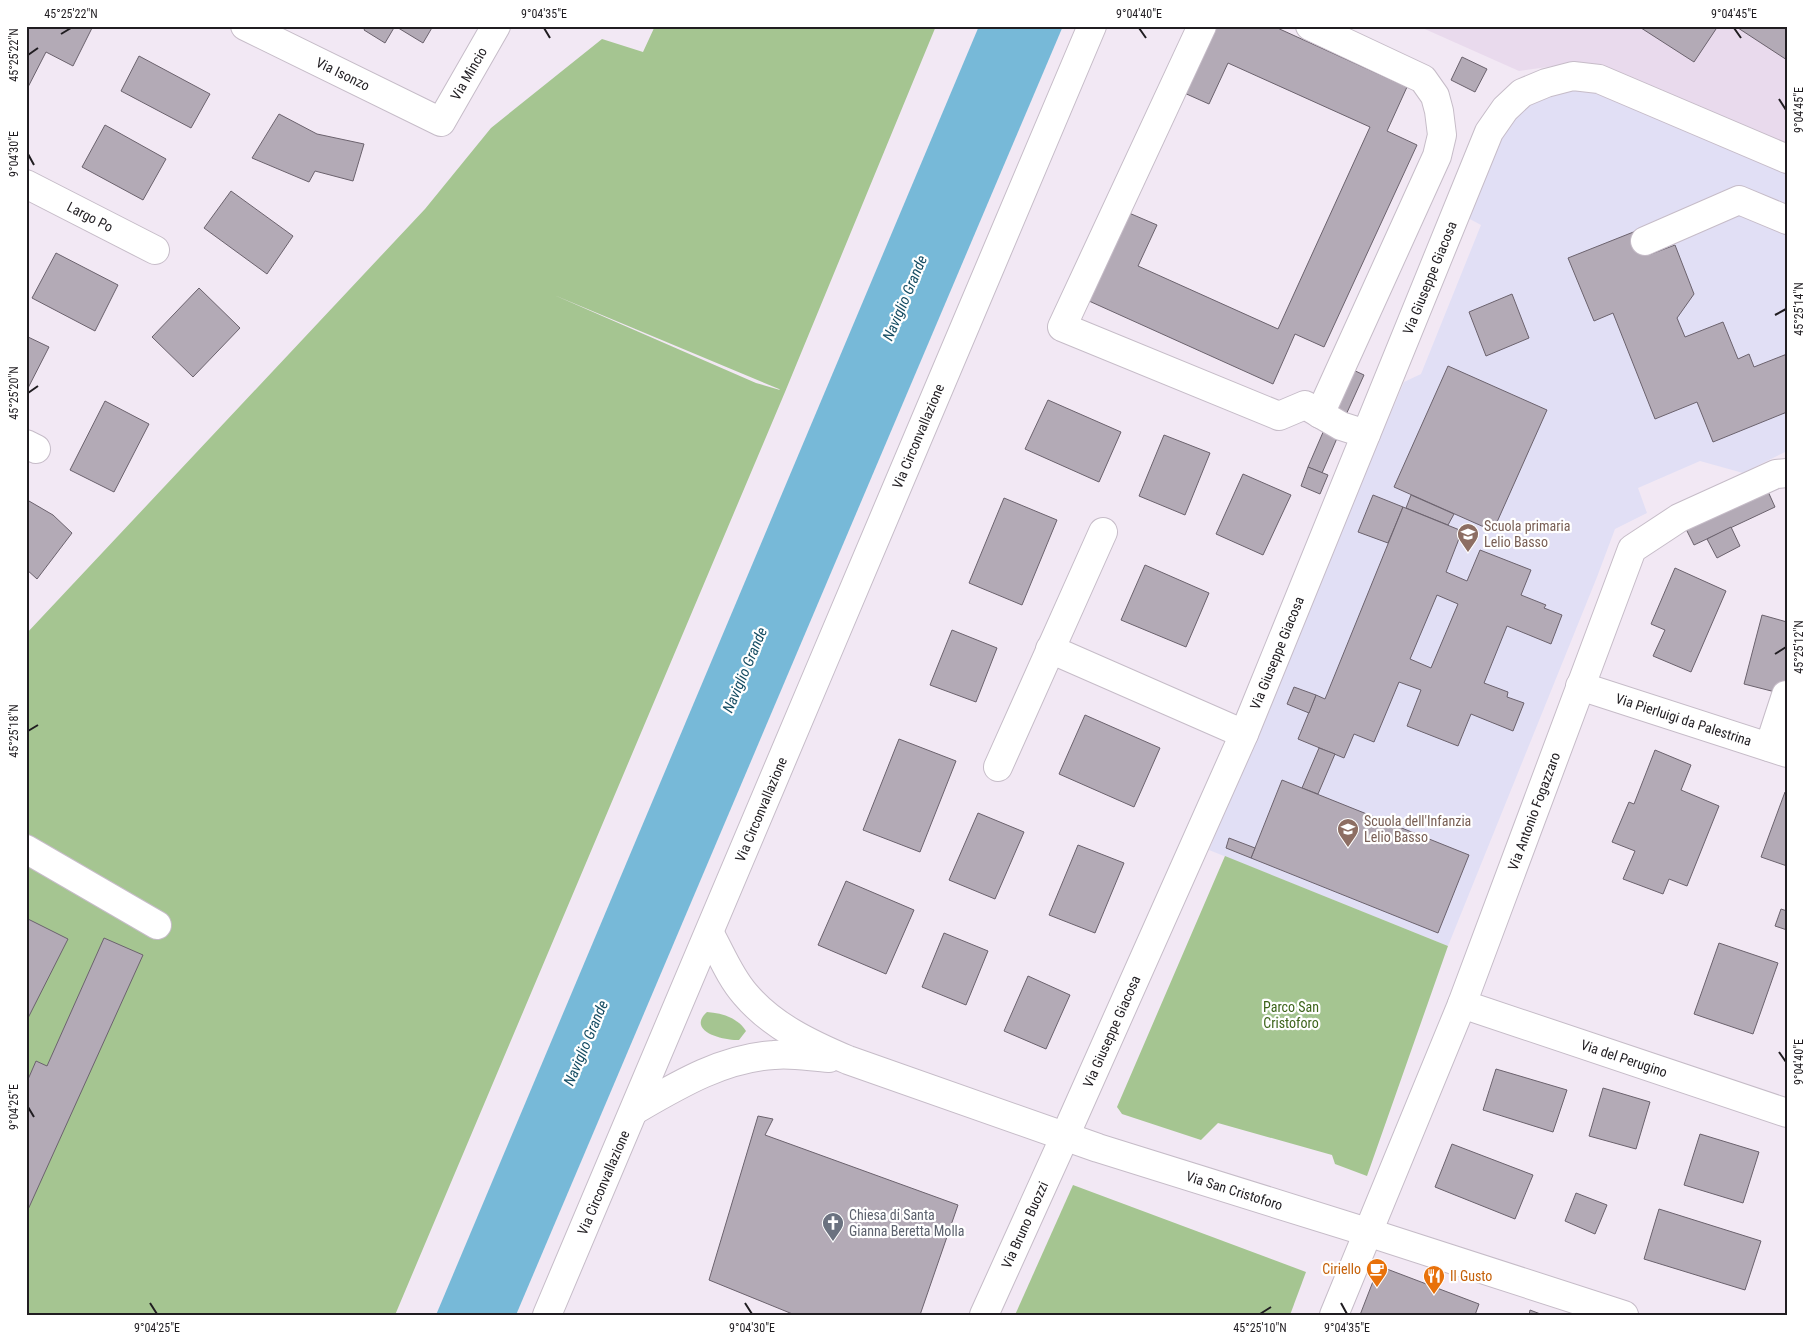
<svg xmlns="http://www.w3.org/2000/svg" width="1813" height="1341" font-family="'Roboto Condensed',sans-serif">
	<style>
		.built { fill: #e9daed }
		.education { fill: #e1dff5 }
		.green { fill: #a5c591; fill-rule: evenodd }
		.water { fill: #77b9d8 }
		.building { fill: #b3aab6; stroke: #6b626d; fill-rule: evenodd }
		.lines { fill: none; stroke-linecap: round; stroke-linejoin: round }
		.minor-casing { stroke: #c6bcc8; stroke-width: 30 }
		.major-casing { stroke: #c6bcc8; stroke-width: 30 }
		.minor { stroke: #fff; stroke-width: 28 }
		.major { stroke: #fff; stroke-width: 28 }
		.ticks { fill: none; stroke: #201d21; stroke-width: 2 }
		.labels { text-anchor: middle; stroke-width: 4.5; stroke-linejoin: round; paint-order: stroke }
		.street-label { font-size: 14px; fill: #201d21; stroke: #fff }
		.education-label { font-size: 14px; fill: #785e54; stroke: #fff; text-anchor: start }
		.park-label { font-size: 14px; fill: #3d641b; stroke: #fff }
		.worship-label { font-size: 14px; fill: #5b616d; stroke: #fff; text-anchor: start }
		.food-label { font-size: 14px; fill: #c56008; stroke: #fff; text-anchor: end }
		.water-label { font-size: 15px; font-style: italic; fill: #164d63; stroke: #fff }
		.neatline { fill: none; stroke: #201d21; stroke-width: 2 }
		.ticks-label { font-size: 12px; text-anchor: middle; fill: #201d21 }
	</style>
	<rect width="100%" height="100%" fill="#f2e8f4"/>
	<path class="built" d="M1418,26H1787V148L1562,65L1519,71Z"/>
	<path class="education" d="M1566,86L1597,91L1787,172V451L1743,473L1700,461L1638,488L1647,513L1615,529L1597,577L1448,946L1209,850L1360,484L1404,382L1421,374L1481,225L1466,217L1484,177L1510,122L1520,109Z"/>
	<g class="green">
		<path d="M655,26H936L785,392L395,1315H26V634L425,209L491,128L602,39L643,52ZM554,295L779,389L780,390L756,383Z"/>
		<path d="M1225,856L1448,946L1367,1176L1335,1164L1332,1155L1218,1123L1201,1140L1122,1114L1117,1107Z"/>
		<path d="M707,1012C722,1013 738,1018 746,1031L739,1040C723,1041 686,1031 707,1012Z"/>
		<path d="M1073,1185L1306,1272L1290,1315H1015Z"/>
	</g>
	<path class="water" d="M979,26H1063L516,1315H436Z"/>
	<g class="building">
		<path d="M26,26H93L73,66L46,52L26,91Z"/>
		<path d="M366,26H395L385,43L364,30Z"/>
		<path d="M395,26H433L423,43Z"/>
		<path d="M1212,26H1273L1407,87L1387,131L1417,145L1324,347L1295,334L1273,384L1089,301L1129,213L1157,225L1138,266L1278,329L1370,127L1228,63L1209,104L1182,92Z"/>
		<path d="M1638,26H1718L1694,62Z"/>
		<path d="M1735,26H1787V60Z"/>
		<path d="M139,56L210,94L191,128L121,91Z"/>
		<path d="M1462,57L1487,69L1475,92L1451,80Z"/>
		<path d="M279,114L317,134L364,144L353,181L315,171L309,182L252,158Z"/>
		<path d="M105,125L166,159L143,200L82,167Z"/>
		<path d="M231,191L293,236L267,274L204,228Z"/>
		<path d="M1641,229L1651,254L1675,245L1694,294L1677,318L1685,337L1723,322L1738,359L1749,354L1754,367L1787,354V412L1713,442L1697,402L1655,419L1613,313L1594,321L1568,258Z"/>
		<path d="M56,253L118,285L95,331L32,298Z"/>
		<path d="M199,288L240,328L193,377L152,337Z"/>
		<path d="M1512,294L1529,338L1486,356L1469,312Z"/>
		<path d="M26,336L49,347L26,392Z"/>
		<path d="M1448,366L1547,410L1493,531L1394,487Z"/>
		<path d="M1351,369L1364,375L1345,417L1333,411Z"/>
		<path d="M1048,400L1121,432L1099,482L1025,449Z"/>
		<path d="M105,401L149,424L114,492L70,470Z"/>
		<path d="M1324,430L1338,436L1322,473L1308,467Z"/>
		<path d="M1164,435L1210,453L1185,515L1139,496Z"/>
		<path d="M1308,467L1328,475L1320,494L1301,486Z"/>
		<path d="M1243,474L1291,495L1263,555L1216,534Z"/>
		<path d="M1766,487L1775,507L1694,545L1684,525Z"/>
		<path d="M1373,495L1403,507L1388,543L1358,532Z"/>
		<path d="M1411,495L1454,514L1448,525L1406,508Z"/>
		<path d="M1004,498L1057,520L1022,605L969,583Z"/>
		<path d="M29,501L53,515L72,533L37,579L26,569V506Z"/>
		<path d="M1403,507L1462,531L1446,572L1467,581L1480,550L1531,570L1521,595L1546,605L1544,608L1562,615L1551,644L1507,626L1484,683L1508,692L1507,697L1524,703L1513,731L1471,714L1458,746L1407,726L1421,690L1399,682L1374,742L1354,734L1344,758L1298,739L1316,695L1325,699ZM1437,595L1458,604L1431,668L1410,659Z"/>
		<path d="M1731,527L1740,546L1717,558L1707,539Z"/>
		<path d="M1145,565L1209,593L1186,647L1121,620Z"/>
		<path d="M1675,568L1726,591L1691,672L1653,656L1665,630L1651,624Z"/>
		<path d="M1762,615L1787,622V695L1744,684Z"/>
		<path d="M952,630L997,648L976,702L930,685Z"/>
		<path d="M1294,687L1316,695L1309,713L1287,704Z"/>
		<path d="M1085,715L1160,748L1134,807L1059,774Z"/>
		<path d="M899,739L956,761L920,852L863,830Z"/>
		<path d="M1319,748L1335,754L1318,794L1302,788Z"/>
		<path d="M1655,750L1691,765L1681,790L1719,806L1687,886L1669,879L1663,894L1623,879L1635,851L1612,842L1629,802L1634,804Z"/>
		<path d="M1282,780L1469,855L1438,933L1251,858Z"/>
		<path d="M1785,792L1787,793V866L1761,857Z"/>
		<path d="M978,813L1024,832L995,899L949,880Z"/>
		<path d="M1229,838L1255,848L1251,858L1226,848Z"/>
		<path d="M1078,845L1124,863L1095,933L1049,915Z"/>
		<path d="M846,881L914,910L886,974L818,945Z"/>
		<path d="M1781,909L1787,911V930L1775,926Z"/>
		<path d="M26,918L68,939L26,1022Z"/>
		<path d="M944,933L988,951L966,1005L922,987Z"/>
		<path d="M104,938L143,955L26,1214V1084L36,1061L47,1066Z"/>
		<path d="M1719,943L1778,963L1753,1034L1694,1014Z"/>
		<path d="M1028,976L1070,995L1046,1049L1004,1031Z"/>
		<path d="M1496,1069L1567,1090L1553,1132L1483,1110Z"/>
		<path d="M1603,1088L1650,1102L1636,1149L1589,1136Z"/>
		<path d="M758,1116L773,1119L765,1135L958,1205L920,1315H795L709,1280Z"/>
		<path d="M1700,1134L1759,1152L1743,1203L1684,1185Z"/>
		<path d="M1452,1144L1533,1175L1515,1219L1435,1187Z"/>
		<path d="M1576,1193L1607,1205L1595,1234L1565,1221Z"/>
		<path d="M1659,1209L1761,1241L1745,1290L1644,1259Z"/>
		<path d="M1379,1266L1479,1304L1475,1315H1360Z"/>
		<path d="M1530,1310L1543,1315H1529Z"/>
	</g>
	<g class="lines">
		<g class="minor-casing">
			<g id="minor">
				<path id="s1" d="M245,26L441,122L496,26"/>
				<path d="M1202,26L1062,327L1279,416L1305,405L1341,426L1366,434"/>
				<path d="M1310,26L1423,79L1435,96L1439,111L1442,135L1437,156L1320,414"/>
				<path id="s2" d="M26,184L155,250"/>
				<path d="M1645,241L1739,200L1787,220"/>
				<path d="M26,444L36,449"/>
				<path d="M1050,649L1244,734"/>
				<path id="s3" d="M1580,686L1787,753"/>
				<path d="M1769,747L1786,695"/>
				<path d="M998,767L1103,532"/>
				<path d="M26,849L157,925"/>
				<path id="s4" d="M710,934C721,954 730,977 745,994C772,1026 810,1044 848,1060L1098,1148L1367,1232L1624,1315"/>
				<path id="s5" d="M1462,1004L1787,1113"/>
				<path d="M635,1110C678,1085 723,1058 774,1055C792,1053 811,1057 829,1058"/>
				<path id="s6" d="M984,1315L1065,1136L1244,734L1489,132L1505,109L1522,93L1546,83L1573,76L1599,79L1787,159"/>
				<path id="s7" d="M1334,1315L1462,1004L1632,549L1679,518L1776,474L1787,473"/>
			</g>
		</g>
		<g class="major-casing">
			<g id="major">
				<path id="s8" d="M547,1315C730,886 909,455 1092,26"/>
			</g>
		</g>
		<use href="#minor" class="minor"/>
		<use href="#major" class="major"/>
	</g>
	<path class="ticks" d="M544,28L550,38M1139,28L1146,38M1734,28L1741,38M61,34L71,28M28,55L38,48M1779,99L1786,110M28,154L34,165M1775,315L1786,309M28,393L38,386M1775,654L1786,647M28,731L38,725M1779,1052L1786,1062M28,1107L34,1117M150,1303L157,1314M745,1303L752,1314M1341,1303L1347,1314M1260,1314L1271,1307"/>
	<defs>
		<g id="school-pin" transform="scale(1.125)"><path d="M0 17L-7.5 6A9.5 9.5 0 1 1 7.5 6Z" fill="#8d6e63" stroke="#fff"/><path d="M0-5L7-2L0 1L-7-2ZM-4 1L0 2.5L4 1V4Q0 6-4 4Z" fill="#fff"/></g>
		<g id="church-pin" transform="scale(1.125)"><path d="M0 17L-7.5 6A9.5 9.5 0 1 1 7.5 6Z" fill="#6b7280" stroke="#fff"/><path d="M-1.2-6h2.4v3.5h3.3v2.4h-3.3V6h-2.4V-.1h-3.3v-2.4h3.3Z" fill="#fff"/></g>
		<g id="cafe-pin" transform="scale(1.125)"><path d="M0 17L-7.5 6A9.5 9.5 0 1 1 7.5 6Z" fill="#e8710a" stroke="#fff"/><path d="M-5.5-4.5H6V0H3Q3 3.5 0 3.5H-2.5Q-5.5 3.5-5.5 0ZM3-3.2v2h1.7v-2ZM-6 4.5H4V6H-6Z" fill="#fff"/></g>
		<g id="restaurant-pin" transform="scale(1.125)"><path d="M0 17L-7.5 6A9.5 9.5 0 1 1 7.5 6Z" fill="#e8710a" stroke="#fff"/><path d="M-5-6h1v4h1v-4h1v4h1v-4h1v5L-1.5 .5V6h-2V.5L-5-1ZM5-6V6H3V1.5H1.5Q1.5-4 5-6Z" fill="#fff"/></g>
	</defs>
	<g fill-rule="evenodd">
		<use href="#school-pin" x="1468" y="534"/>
		<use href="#school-pin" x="1348" y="829"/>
		<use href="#church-pin" x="833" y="1223"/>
		<use href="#cafe-pin" x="1377" y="1269"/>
		<use href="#restaurant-pin" x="1434" y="1276"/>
	</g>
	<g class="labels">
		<g class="street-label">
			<text dy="5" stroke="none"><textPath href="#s1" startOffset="109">Via Isonzo</textPath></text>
			<text dy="5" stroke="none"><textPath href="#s1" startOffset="274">Via Mincio</textPath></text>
			<text dy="5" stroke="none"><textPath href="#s2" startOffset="72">Largo Po</textPath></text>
			<text dy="5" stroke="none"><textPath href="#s6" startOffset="1129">Via Giuseppe Giacosa</textPath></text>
			<text dy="5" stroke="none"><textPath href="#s8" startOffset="954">Via Circonvallazione</textPath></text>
			<text dy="5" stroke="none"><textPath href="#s6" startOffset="724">Via Giuseppe Giacosa</textPath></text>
			<text dy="5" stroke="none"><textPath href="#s3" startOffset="109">Via Pierluigi da Palestrina</textPath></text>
			<text dy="5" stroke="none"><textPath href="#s8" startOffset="549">Via Circonvallazione</textPath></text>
			<text dy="5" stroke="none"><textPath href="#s7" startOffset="542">Via Antonio Fogazzaro</textPath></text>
			<text dy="5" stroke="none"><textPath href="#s6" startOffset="311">Via Giuseppe Giacosa</textPath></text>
			<text dy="5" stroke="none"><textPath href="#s5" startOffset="171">Via del Perugino</textPath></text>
			<text dy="5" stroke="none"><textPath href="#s8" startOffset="144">Via Circonvallazione</textPath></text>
			<text dy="5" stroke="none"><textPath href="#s4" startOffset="601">Via San Cristoforo</textPath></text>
			<text dy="5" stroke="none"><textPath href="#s6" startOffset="99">Via Bruno Buozzi</textPath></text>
		</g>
		<g class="education-label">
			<text x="1484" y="531">Scuola primaria<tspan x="1484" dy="16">Lelio Basso</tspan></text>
			<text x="1364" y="826">Scuola dell'Infanzia<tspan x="1364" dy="16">Lelio Basso</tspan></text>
		</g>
		<g class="park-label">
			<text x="1291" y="1012">Parco San<tspan x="1291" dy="16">Cristoforo</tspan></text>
		</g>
		<g class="worship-label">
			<text x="849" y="1220">Chiesa di Santa<tspan x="849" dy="16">Gianna Beretta Molla</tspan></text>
		</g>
		<g class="food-label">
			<text x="1361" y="1274">Ciriello</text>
			<text x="1450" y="1281" text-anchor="start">Il Gusto</text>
		</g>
		<g class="water-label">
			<text transform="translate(905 298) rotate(-67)" y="5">Naviglio Grande</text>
			<text transform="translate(745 670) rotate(-67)" y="5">Naviglio Grande</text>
			<text transform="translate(586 1043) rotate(-67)" y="5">Naviglio Grande</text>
		</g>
	</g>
	<rect width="1813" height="1341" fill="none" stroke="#ffffff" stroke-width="55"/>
	<rect x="28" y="28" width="1758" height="1286" class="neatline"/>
	<g class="ticks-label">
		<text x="71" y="18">45°25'22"N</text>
		<text x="544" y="18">9°04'35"E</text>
		<text x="1139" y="18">9°04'40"E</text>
		<text x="1734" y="18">9°04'45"E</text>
		<text transform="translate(14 55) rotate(-90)" y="4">45°25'22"N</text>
		<text transform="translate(1799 110) rotate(-90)" y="4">9°04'45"E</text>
		<text transform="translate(14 154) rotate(-90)" y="4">9°04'30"E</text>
		<text transform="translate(1799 309) rotate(-90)" y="4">45°25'14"N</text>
		<text transform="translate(14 393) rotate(-90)" y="4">45°25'20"N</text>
		<text transform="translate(1799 647) rotate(-90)" y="4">45°25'12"N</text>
		<text transform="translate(14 731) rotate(-90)" y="4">45°25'18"N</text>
		<text transform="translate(1799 1062) rotate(-90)" y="4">9°04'40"E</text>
		<text transform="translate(14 1107) rotate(-90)" y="4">9°04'25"E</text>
		<text x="157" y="1332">9°04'25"E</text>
		<text x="752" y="1332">9°04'30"E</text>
		<text x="1260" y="1332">45°25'10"N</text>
		<text x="1347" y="1332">9°04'35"E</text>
	</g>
</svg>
